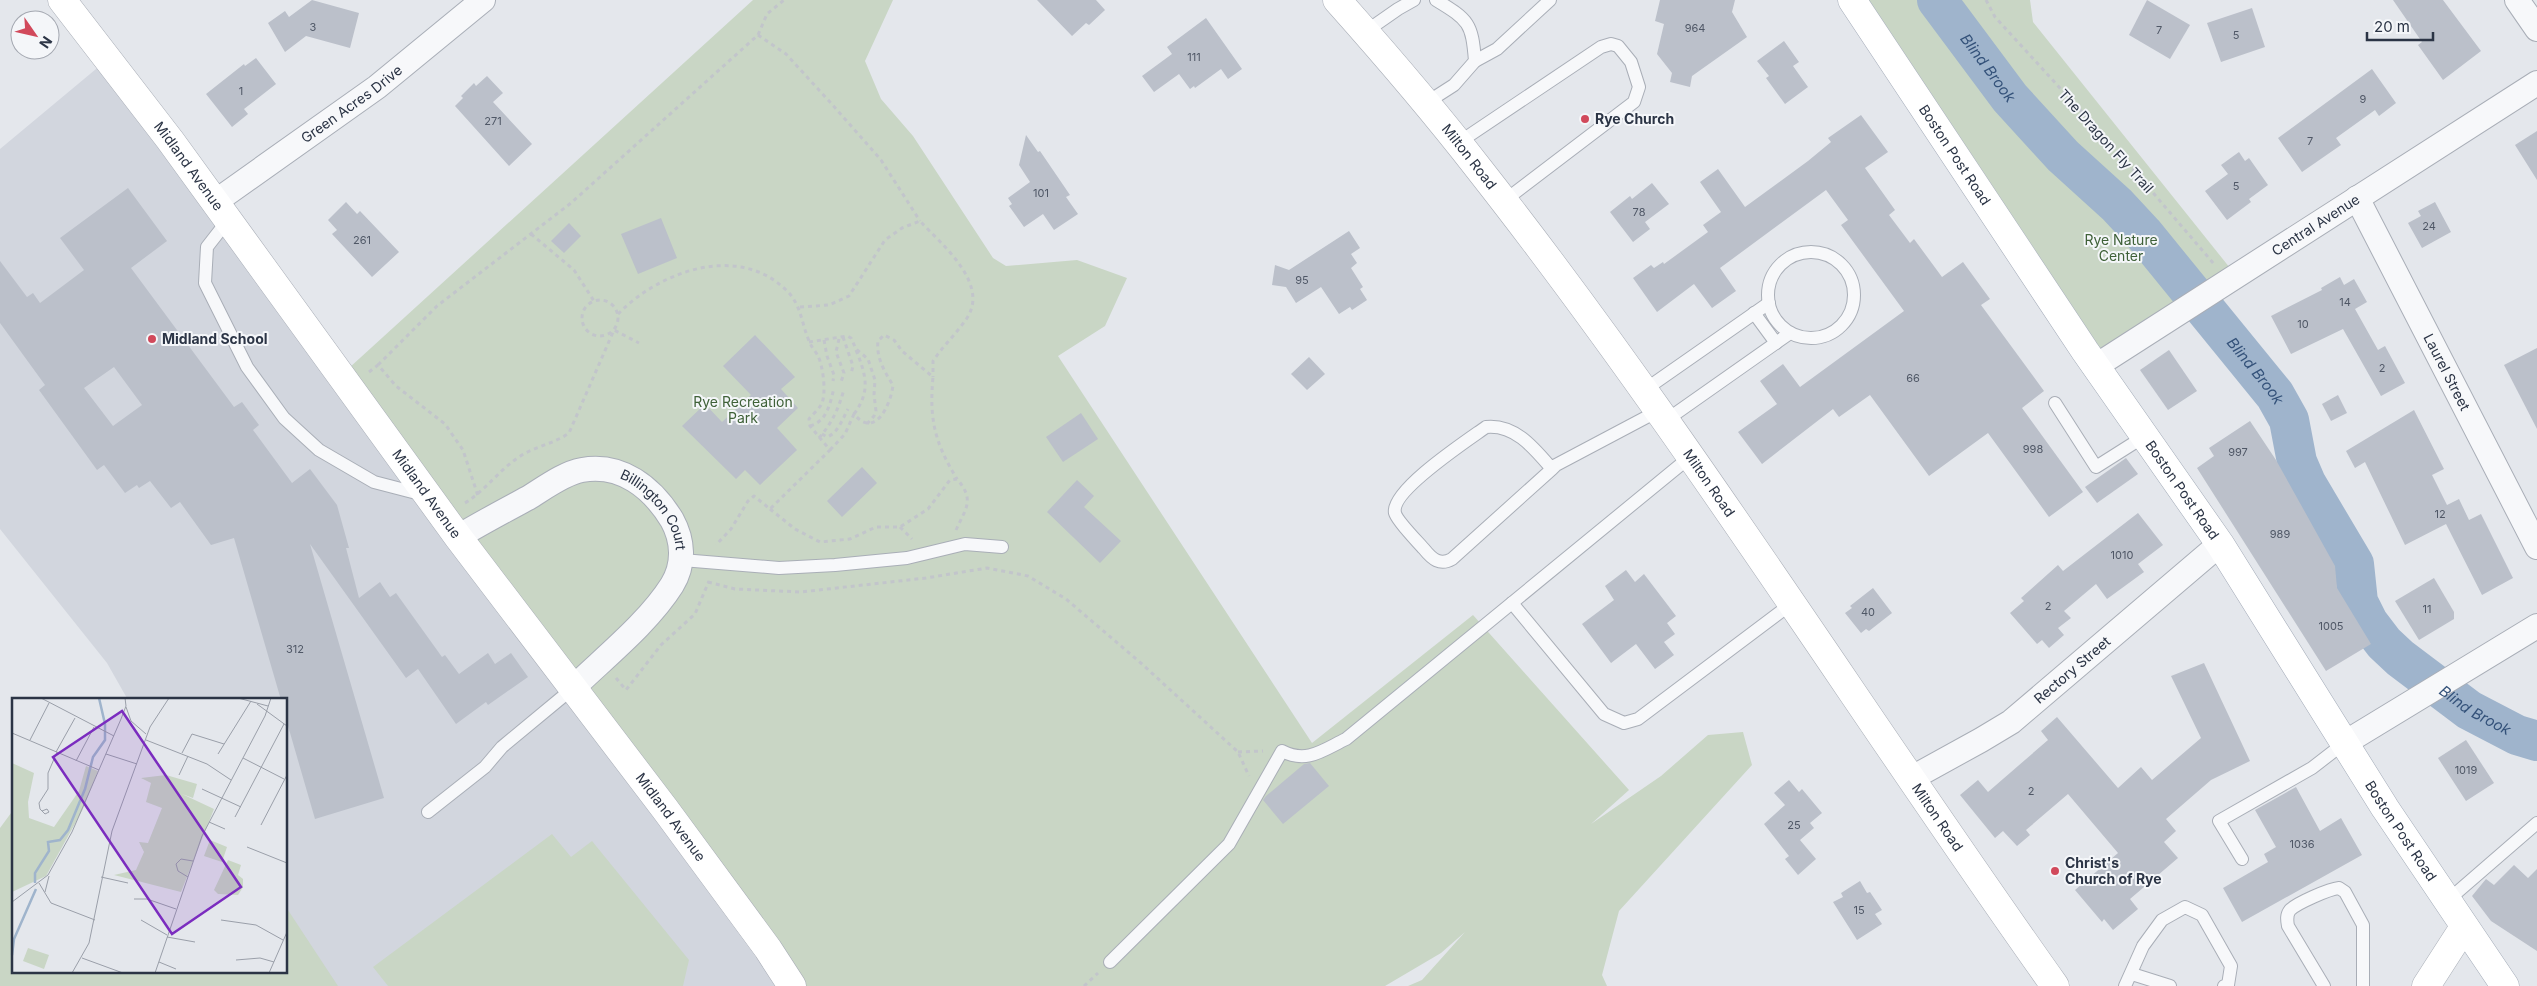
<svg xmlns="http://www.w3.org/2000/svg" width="2537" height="986" font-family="Inter,sans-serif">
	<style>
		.built { fill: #d2d6de }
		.green { fill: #c9d6c5 }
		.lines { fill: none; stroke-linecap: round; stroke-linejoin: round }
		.river { stroke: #9fb4cc; stroke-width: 40 }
		.building { fill: #bbc0ca; fill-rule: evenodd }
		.lane-casing { stroke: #a9aeb7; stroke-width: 14 }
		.street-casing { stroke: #a9aeb7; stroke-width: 26 }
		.secondary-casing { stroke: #a9aeb7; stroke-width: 29 }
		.primary-casing { stroke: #a3abb8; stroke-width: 29 }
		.path { stroke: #c2c5cb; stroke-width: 3; stroke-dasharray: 4 4; stroke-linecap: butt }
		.lane { stroke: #f7f8fa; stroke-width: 12 }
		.street { stroke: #f7f8fa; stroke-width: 24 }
		.secondary { stroke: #fff; stroke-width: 28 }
		.primary { stroke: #fff; stroke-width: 28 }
		.poi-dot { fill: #d1495b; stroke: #f4f6f9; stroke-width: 2 }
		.labels { text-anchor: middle; stroke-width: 4; stroke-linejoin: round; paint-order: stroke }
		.number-label { font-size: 11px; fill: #4f5766 }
		.street-label { font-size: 14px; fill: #2b3445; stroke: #f4f6f9 }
		.poi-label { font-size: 14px; font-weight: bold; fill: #2b3445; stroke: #f4f6f9; text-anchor: start }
		.park-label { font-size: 14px; fill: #3f6138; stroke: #f4f6f9 }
		.water-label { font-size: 15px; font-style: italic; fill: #34527a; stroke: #f4f6f9 }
		.inset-river { fill: none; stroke: #9fb4cc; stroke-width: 2.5 }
		.inset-road { fill: none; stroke: #9a9fa9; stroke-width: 1 }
		.view { fill: #7b2cbf; fill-opacity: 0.15; stroke: #7b2cbf; stroke-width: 2.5 }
		.inset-edge { fill: none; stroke: #2b3445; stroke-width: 2.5 }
	</style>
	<rect width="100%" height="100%" fill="#e4e7ec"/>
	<path class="built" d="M102,64L777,986H293L286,972V700H128L107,663L0,529V149Z"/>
	<g class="green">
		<path d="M753,0H893L865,61L881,99L913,136L993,258L1006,266L1077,260L1127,278L1105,326L1058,356L1312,743L1473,615L1629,790L1591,824L1661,776L1708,735L1743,732L1752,765L1619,911L1602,975L1607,986H1408L1422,980L1465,932L1441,953L1385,986H804L349,368Z"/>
		<path d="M1869,0H2030L2033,22L2230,268L2102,351Z"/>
		<path d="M14,809V972H286V907L338,986H0V828Z"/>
		<path d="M552,834L571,857L592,841L689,960L683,986H388L373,967Z"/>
	</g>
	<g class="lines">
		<path class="river" id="s1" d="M1937,0L2010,98L2063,156L2117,205L2143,233L2275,395L2289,420L2297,462L2306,483L2354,564L2358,602L2368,622L2384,643L2400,658L2469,710L2517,735L2537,741"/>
	</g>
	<g class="building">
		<path d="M312,0L359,13L350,48L306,36L285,52L268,23L285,11L289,17Z"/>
		<path d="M1037,0H1096L1105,10L1089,25L1086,23L1072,36Z"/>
		<path d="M1660,0H1735L1732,12L1747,37L1692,76L1690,87L1670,82L1672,73L1657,54L1664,24L1655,21Z"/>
		<path d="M2147,0L2190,25L2170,59L2129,35Z"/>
		<path d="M2393,0H2443L2481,51L2443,80L2418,45L2422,42Z"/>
		<path d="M2252,8L2265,47L2221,62L2207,23Z"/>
		<path d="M1206,18L1242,69L1228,79L1221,69L1195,88L1194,86L1190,89L1179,74L1154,92L1142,76L1172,54L1167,47Z"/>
		<path d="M1784,41L1799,62L1793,66L1808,87L1785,104L1766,78L1769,76L1757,61Z"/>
		<path d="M256,58L276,84L244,109L248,114L232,127L206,94L244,64L245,66Z"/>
		<path d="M2372,69L2396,103L2379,116L2375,110L2336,138L2341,145L2302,172L2278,138Z"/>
		<path d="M487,76L503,93L493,102L532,144L509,166L455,106L463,98L461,96L474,83L476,86Z"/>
		<path d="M1861,115L1888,152L1865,168L1895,210L1889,215L1910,243L1914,239L1942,277L1963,262L1990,299L1981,305L2044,391L2022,408L2083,492L2049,517L1988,433L1929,476L1870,395L1839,417L1833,409L1762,464L1738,432L1777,404L1760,381L1783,364L1800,387L1904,311L1841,225L1848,220L1826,190L1720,268L1736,291L1712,308L1694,284L1657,312L1633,278L1651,265L1654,268L1663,262L1664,264L1708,232L1703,225L1721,212L1700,182L1718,169L1745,207L1808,161L1831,142L1828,138Z"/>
		<path d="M2537,131V180L2515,145Z"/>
		<path d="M1026,135L1038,152L1040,151L1070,195L1066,197L1078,214L1054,230L1043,214L1024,227L1009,206L1012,204L1008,198L1030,182L1019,165Z"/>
		<path d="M2239,152L2245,161L2249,158L2268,185L2249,199L2251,202L2227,220L2205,191L2228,174L2221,165Z"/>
		<path d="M1652,183L1669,204L1645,222L1650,229L1633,242L1610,212L1630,196L1632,199Z"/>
		<path d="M128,188L167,241L131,268L234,407L242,402L259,425L253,430L292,483L310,469L337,505L349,548H346L359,598L380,582L390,597L396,593L442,657L445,655L459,674L488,653L495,664L511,653L528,677L488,705L486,702L456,724L418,669L406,678L310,544L384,798L315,819L286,719V700H281L234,538L211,545L180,502L171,508L150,481L139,488L137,485L125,493L104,465L97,470L39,390L45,385L0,323V261L27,297L33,293L40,303L84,270L60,238ZM114,367L142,405L113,426L84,388Z"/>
		<path d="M346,202L357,214L360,211L399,252L372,277L332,234L337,230L328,220Z"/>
		<path d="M2435,202L2451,232L2422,248L2408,223L2421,216L2418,211Z"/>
		<path d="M661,218L677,258L638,274L621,234Z"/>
		<path d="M569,223L581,236L564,253L551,241Z"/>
		<path d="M1349,231L1360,248L1351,254L1357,263L1351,268L1363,287L1360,289L1367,300L1352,310L1350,307L1339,314L1321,287L1296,303L1286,287L1272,285L1275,265L1289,270Z"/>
		<path d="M2340,277L2344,285L2354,279L2367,302L2355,309L2378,350L2385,346L2405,383L2381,396L2343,329L2291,354L2271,316L2322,290L2321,288Z"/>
		<path d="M755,335L795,377L781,389L798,408L777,428L797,450L760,485L745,470L736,479L682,426L705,404L722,422L751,395L723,366Z"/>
		<path d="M2537,348V429L2504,365Z"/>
		<path d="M2169,350L2197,391L2168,410L2140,370Z"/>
		<path d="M1309,357L1325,374L1307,390L1291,374Z"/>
		<path d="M2338,395L2347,413L2331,421L2322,404Z"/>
		<path d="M2414,410L2444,469L2432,475L2447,505L2459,499L2469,520L2481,514L2513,578L2482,595L2446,524L2405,545L2365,462L2355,468L2346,451Z"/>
		<path d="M1081,413L1098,439L1063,462L1046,437Z"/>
		<path d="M2250,421L2276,460L2335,566L2337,588L2371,644L2326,671L2197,468L2214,456L2209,448Z"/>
		<path d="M2126,458L2138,474L2097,503L2085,487Z"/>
		<path d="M862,467L877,483L842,517L827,501Z"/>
		<path d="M1077,480L1094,496L1084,507L1121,541L1100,563L1047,512Z"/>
		<path d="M2138,513L2163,545L2138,564L2144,572L2107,599L2096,584L2064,611L2071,618L2058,628L2064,635L2049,648L2042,640L2037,644L2010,613L2024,601L2021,598L2058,565L2063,571Z"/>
		<path d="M1626,570L1635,582L1644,574L1676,616L1667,623L1675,634L1664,642L1674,655L1655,669L1636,644L1611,663L1582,624L1614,600L1605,586Z"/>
		<path d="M2434,578L2454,612V619L2419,640L2395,601Z"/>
		<path d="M1873,588L1892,613L1869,631L1866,629L1861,633L1845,613L1852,608L1850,606Z"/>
		<path d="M2204,663L2250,761L2211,780L2166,819L2176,831L2164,842L2178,858L2130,899L2138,909L2113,930L2104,919L2102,922L2075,890L2118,853L2068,794L2026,830L2030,835L2017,846L2003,831L1995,838L1960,795L1978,780L1988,792L2048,740L2041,731L2057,717L2118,788L2141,767L2152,780L2201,738L2171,676Z"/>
		<path d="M2466,740L2494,783L2466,801L2438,758Z"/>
		<path d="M1310,763L1329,786L1283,824L1263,800L1266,796L1304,764Z"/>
		<path d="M1789,780L1799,792L1802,789L1822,813L1810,823L1814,828L1800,840L1816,859L1798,875L1785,859L1789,856L1764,824L1785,805L1774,793Z"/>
		<path d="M2296,787L2320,831L2341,818L2362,855L2242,922L2223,888L2268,862L2264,854L2276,847L2255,810Z"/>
		<path d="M2514,865L2528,878L2537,869V951L2491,921L2472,896L2486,879L2494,885Z"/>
		<path d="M1860,881L1867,893L1870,892L1882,910L1875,914L1882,924L1857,940L1833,902L1843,897L1841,893Z"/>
	</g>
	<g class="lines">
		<g class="lane-casing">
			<g id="lane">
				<path d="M1365,32L1398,9L1414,0"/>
				<path d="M1475,61L1497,49L1550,0"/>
				<path d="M1426,103L1454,85L1475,61C1472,23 1469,20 1436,0"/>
				<path d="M1458,143L1601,47L1611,44L1618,46L1631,62L1639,87L1634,102L1504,201"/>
				<path d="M228,220L207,247L205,283L247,367L284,418L319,450L374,482L424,495"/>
				<circle cx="1811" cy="295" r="43"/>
				<path d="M1754,313L1776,343"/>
				<path d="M1643,391L1769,303"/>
				<path d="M2055,403L2096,467L2145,436"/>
				<path d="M1665,421L1790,333"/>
				<path d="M1552,469C1534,448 1515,424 1486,427C1468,440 1390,491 1395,513C1397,521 1417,541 1424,549C1432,559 1440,566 1452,559L1552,469L1556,465L1658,411"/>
				<path d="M682,560L779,568L835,565L907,558L965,544L1002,547"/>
				<path d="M1512,603L1604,714L1624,723L1638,719L1791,604"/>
				<path d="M428,812L485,767L502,747L572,689"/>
				<path d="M2242,859L2219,821L2312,768L2343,744"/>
				<path d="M2447,901L2537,823"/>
				<path d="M1110,962L1229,844L1282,751C1307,764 1323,750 1346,739L1690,457"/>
				<path d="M2132,974L2170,986"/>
				<path d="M2125,986L2143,946L2162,920L2185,907L2202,915L2231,966L2228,985L2224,986"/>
				<path d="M2324,986L2288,926C2287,920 2286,915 2290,910C2297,903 2329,889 2339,888L2345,892L2363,925V986"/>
			</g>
		</g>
		<g class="street-casing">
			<g id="street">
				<path d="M2517,0L2537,29"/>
				<path id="s2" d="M2357,198L2537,547"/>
				<path id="s3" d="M215,202L377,87L483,0"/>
				<path id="s4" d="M2096,366L2537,83"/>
				<path id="s5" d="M458,537C481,523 504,511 528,498C543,489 564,473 582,470C621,463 652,487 672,520C683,540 685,564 672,585C648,623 605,657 572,689"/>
				<path d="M2343,744L2537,626"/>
				<path id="s6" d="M1912,778L1981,740L2011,722L2220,544"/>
			</g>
		</g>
		<g class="secondary-casing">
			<g id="secondary">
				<path id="s7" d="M62,0L170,140L458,537L665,809L768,949L792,986"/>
				<path id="s8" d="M1337,0C1386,55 1434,111 1479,169C1685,431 1862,715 2055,986"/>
				<path d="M2426,986L2464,927"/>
			</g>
		</g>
		<g class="primary-casing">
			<g id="primary">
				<path id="s9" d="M1852,0L2085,351L2220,544L2385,808L2505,986"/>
			</g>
		</g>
		<g class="path">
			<path d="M1986,0L1995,17L2113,146L2214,264"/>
			<path d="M758,35L786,54L829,101L881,160L920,221"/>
			<path d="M531,234L574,270L594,301"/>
			<circle cx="600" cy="318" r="18"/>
			<path d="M800,307L829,305L849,296L885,240L902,228L920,221C940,243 990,283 967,318C957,333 943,346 933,361V377"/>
			<path d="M618,314C659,272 736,243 785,289C802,304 801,324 810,343C812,348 816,352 818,356C823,366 827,395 821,405C818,410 812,415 809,419L810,426L830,450L770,509L754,496L748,501L731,529L716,545"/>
			<path d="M843,337L853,366L851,374"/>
			<path d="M839,339L836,352L844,373L841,382"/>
			<path d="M824,340L827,356L834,375L833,381"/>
			<path d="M809,342L847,336L851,338L856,349L868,359L875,380L874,395L876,411L874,416L867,424"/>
			<path d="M378,365L437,306L571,203L758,35L767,14L784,0"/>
			<path d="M369,372L378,365L396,386L445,424L463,450L478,496"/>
			<path d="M854,414C871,391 866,375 856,350"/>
			<path d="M810,426C827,421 830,404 834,388"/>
			<path d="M822,434L827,437C838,433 842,420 848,409"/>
			<path d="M819,438C832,423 839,408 844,389"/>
			<path d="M830,450L845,434L854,414C875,440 891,404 893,385C884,371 876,357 878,341L884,335L894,340L902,351L933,377C929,420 935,443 957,479"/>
			<path d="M465,503C486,490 499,470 519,457C535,446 554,444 569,433L614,330L639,343"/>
			<path d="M770,509L795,529L820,542L850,539L876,527H900L928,509L950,480L957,479C975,500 966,508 956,530"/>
			<path d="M900,527L912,539"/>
			<path d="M708,582L735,589L801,592L926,578L987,568L1028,576L1066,599L1142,664L1238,752L1249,776"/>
			<path d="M616,678L626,690L661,645L695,614L709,581"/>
			<path d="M1238,752L1263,751"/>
			<path d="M1084,986L1098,973"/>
		</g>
		<use href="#lane" class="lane"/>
		<use href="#street" class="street"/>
		<use href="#secondary" class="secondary"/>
		<use href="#primary" class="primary"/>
	</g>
	<g class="poi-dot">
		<circle cx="1585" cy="119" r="5"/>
		<circle cx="152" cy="339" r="5"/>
		<circle cx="2055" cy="871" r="5"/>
	</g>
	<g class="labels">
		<g class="number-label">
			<text x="313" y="31">3</text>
			<text x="1695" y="32">964</text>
			<text x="2159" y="34">7</text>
			<text x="2236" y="39">5</text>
			<text x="1194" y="61">111</text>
			<text x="241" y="95">1</text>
			<text x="2363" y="103">9</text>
			<text x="493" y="125">271</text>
			<text x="2310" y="145">7</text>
			<text x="2236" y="190">5</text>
			<text x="1041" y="197">101</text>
			<text x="1639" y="216">78</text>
			<text x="2429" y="230">24</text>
			<text x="362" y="244">261</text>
			<text x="1302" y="284">95</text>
			<text x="2345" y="306">14</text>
			<text x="2303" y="328">10</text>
			<text x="2382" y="372">2</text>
			<text x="1913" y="382">66</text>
			<text x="2033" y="453">998</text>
			<text x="2238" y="456">997</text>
			<text x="2440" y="518">12</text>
			<text x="2280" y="538">989</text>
			<text x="2122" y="559">1010</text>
			<text x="2048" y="610">2</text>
			<text x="2427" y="613">11</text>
			<text x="1868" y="616">40</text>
			<text x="2331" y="630">1005</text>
			<text x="295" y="653">312</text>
			<text x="2466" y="774">1019</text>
			<text x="2031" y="795">2</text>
			<text x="1794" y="829">25</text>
			<text x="2302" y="848">1036</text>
			<text x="1859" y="914">15</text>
		</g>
		<g class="street-label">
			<text dy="5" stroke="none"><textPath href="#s3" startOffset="168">Green Acres Drive</textPath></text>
			<text transform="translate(2106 141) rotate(48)" y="5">The Dragon Fly Trail</text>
			<text dy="5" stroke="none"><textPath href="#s9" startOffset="186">Boston Post Road</textPath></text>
			<text dy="5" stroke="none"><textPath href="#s8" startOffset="205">Milton Road</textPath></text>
			<text dy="5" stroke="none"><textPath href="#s7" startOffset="209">Midland Avenue</textPath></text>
			<text dy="5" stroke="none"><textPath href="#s4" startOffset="261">Central Avenue</textPath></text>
			<text dy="5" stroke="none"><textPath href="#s2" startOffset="196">Laurel Street</textPath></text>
			<text dy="5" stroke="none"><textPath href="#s8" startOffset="610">Milton Road</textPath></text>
			<text dy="5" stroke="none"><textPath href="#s9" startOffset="591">Boston Post Road</textPath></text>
			<text dy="5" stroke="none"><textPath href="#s7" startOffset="614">Midland Avenue</textPath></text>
			<text dy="5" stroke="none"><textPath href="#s5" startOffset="232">Billington Court</textPath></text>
			<text dy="5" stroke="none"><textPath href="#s6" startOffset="194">Rectory Street</textPath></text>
			<text dy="5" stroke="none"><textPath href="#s7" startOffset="1019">Midland Avenue</textPath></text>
			<text dy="5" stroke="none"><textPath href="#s8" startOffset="1015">Milton Road</textPath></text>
			<text dy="5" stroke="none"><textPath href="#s9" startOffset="996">Boston Post Road</textPath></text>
		</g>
		<g class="poi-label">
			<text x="1595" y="124">Rye Church</text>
			<text x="162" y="344">Midland School</text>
			<text x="2065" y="868">Christ's<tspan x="2065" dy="16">Church of Rye</tspan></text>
		</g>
		<g class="park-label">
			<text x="2121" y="245">Rye Nature<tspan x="2121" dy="16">Center</tspan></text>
			<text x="743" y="407">Rye Recreation<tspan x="743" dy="16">Park</tspan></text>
		</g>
		<g class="water-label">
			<text dy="5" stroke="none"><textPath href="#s1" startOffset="85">Blind Brook</textPath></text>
			<text dy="5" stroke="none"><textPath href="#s1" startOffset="490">Blind Brook</textPath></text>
			<text dy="5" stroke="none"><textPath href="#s1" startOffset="910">Blind Brook</textPath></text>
		</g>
	</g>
	<g transform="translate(12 698)">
		<rect width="275" height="275" fill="#e4e7ec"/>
		<path d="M0,65L22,75L16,104L17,120L42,129L67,93L74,68L86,73L70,113L34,178L0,194ZM154,77L185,86L181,100L170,96L202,111L169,194L102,177L124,172L132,154L127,144L136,145L150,110L134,104L139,85L129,80ZM198,142L215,149L210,164L192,158ZM216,162L229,167L226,177L231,181V189L226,197L206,196L202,192ZM16,250L37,257L32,271L11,263Z" fill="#c9d6c5"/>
		<path class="inset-river" d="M23,185V175L37,153L36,144L48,142L56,132L73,91L81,59L93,42V26L87,0M0,257L2,241L24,191"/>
		<path class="inset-road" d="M29,0L102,38M226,0L256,8M245,6L275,28M114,9L119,23L134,36M138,29L157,0M0,35L87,72M18,42L37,5M134,42L195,66L219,82M44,54L63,20M170,55L180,36L212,46M94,56L125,66M206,56L239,3M231,60L272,81M64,63L82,29M167,77L176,58M190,91L229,109M30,113L35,111L37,114L33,116L28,111L27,105L36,91V75L45,54M223,119L272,26M197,124L213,131M249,127L275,77M235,149L275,165M89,179L116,185M176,179L166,173L164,166L169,161L181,163M27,185L39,205L83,222M33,194L37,178M122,201H135L164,211M0,204L36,177L60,134L109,21L114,8L113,0M129,222L155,237M209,222L244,227L271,242M155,239L183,244M70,260L111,275M224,262L248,260L262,264M147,264L164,271M60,275L77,245L100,133L138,29M143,275L190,138L253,18L259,0M257,275L275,234"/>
		<path class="view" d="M110,13L229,189L160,236L41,59Z"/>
		<rect width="275" height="275" class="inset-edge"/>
	</g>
	<g transform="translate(35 35) rotate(124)"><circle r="24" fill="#f4f6f9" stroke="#a4a8b1"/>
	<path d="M0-4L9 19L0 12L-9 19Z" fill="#d1495b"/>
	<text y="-8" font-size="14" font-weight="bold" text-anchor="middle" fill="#2b3445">N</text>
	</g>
	<path d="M2367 32v8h66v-8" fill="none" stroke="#2b3445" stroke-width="2.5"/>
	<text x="2374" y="32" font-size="15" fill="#2b3445" stroke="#f4f6f9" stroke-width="4" paint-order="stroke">20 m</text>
</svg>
